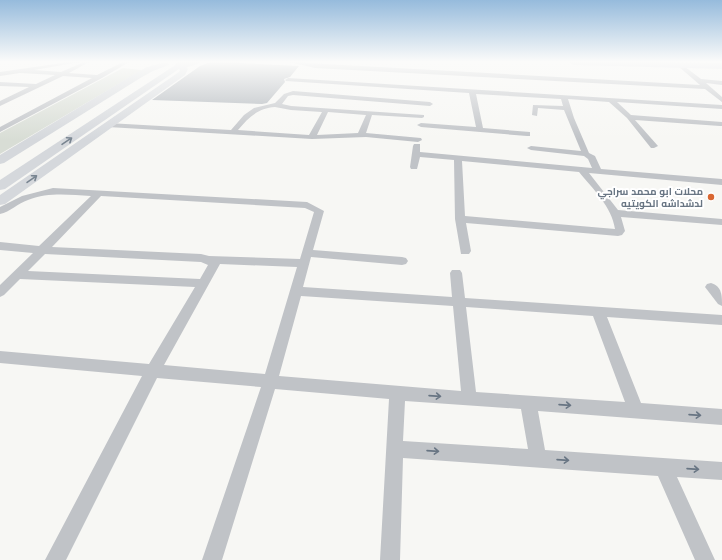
<svg xmlns="http://www.w3.org/2000/svg" width="722" height="560" font-family="Arial,Cairo,sans-serif">
	<style>
		.green { fill: #d8ddd5 }
		.building { fill: #abb1b7 }
		.lines { fill: none; stroke-linecap: round; stroke-linejoin: round }
		.street { fill: #c0c3c7; fill-rule: evenodd }
		.secondary { fill: #d5d8dc; fill-rule: evenodd }
		.primary { fill: #d5d8dc; fill-rule: evenodd }
		.highway { fill: #d5d8dc; fill-rule: evenodd }
		.oneway { stroke: #788490 }
		.oneway2 { stroke: #687583 }
		.poi-dot { fill: #d96732; stroke: #fff; stroke-width: 1.5 }
		.labels { text-anchor: middle; stroke-width: 4; stroke-linejoin: round; paint-order: stroke }
		.far-poi-label { font-size: 10px; font-weight: bold; fill: #687583; stroke: #fff; text-anchor: end }
	</style>
	<rect width="100%" height="100%" fill="#f7f7f4"/>
	<path class="green" d="M123,68L142,70L0,154V133Z"/>
	<path class="building" d="M221,62L299,66L290,77L284,79L285,82L267,103L262,104L152,100L200,66L208,63Z"/>
	<g class="lines">
		<g class="street">
			<path d="M69,62H80L34,70L61,72L84,62H89L69,73L97,75L123,62H129L102,78L0,132V127L92,78L63,76L0,106V101L29,87L0,86V82L36,84L55,75L20,73L0,76V72Z"/>
			<path d="M289,62L700,85L678,66V64L680,63L701,79L722,81V85L706,83L722,97V102L705,89L315,68Z"/>
			<path d="M288,78L722,105V109L617,102L631,115L722,122V126H720L635,120L658,146L654,148H651L627,118L609,102L568,99L574,118L589,153L595,156L601,169L722,179V185L589,173L618,210L722,219V225L621,217L625,231L622,235L618,236L466,223L471,251L469,254H461L455,219L454,160L420,157L417,169H411L410,167L413,146L414,144H420V152L592,168L588,159L584,156L531,150L527,148L531,146L581,151L564,110L538,108L537,116L532,115L533,105L563,106L561,99L476,94L483,128L530,132V136H527L421,127L417,125L421,123L476,127L469,93L286,81L285,80ZM462,161L579,172C593,189 612,207 615,229L465,216Z"/>
			<path d="M293,91L430,102L433,104L430,106L293,95L288,96L282,104L291,106L424,115V117L422,118L372,115L366,133L421,138L422,140L418,142L366,137L312,139L108,127L104,125L108,123L231,130L244,115L254,108L275,103L284,94ZM275,107L291,110L322,112L309,135L238,130C248,118 258,108 275,107ZM328,112L366,115L358,133L317,135Z"/>
			<path d="M53,188L307,202L324,211L313,250L402,257L406,258L408,261L406,264L402,265L311,257L303,287L452,297L450,273L452,270H460L462,273L465,298L722,315V325L607,317L641,403L722,409V425L538,411L545,450L722,462V480L677,477L715,560H695L658,476L403,458L400,560H380L389,399L275,389L222,560H202L261,387L157,378L66,560H45L142,376L0,363V351L149,364L195,287L20,279L4,295L0,297V285L33,253L0,250V242L39,246L91,196C69,195 49,192 28,200C18,203 10,212 0,214V207L22,196ZM101,196L305,208L314,212L300,259L209,256L201,254L52,247ZM45,254L201,262L208,265L200,279L28,271ZM220,264L297,267L265,374L164,365ZM301,296L453,306L461,391L279,376ZM466,307L593,316L625,402L476,392ZM405,401L521,409L528,449L403,441Z"/>
			<path d="M711,283C722,286 722,296 722,306L718,304L705,287L707,284Z"/>
		</g>
		<g class="secondary">
			<path d="M162,63H168L169,65L153,71L142,77L4,163L0,164V155L136,73L147,67Z"/>
			<path d="M176,64C181,63 185,65 188,69L185,75L5,204L0,205V195L179,72L180,70L175,66Z"/>
		</g>
		<path class="primary" d="M180,62H189L5,189L0,190V180Z"/>
		<g class="highway">
			<path d="M182,62H200C195,66 183,69 176,67L175,65L176,63Z"/>
			<path d="M569,62L722,63V69L574,65Z"/>
		</g>
	</g>
	<defs><path id="oneway-shaft" d="M-6 0H5M1.5-3L5.5 0L1.5 3" fill="none" stroke-width="1.6" stroke-linecap="round" stroke-linejoin="round"/></defs>
	<g class="oneway">
		<use href="#oneway-shaft" transform="translate(67 141) rotate(-34)"/>
		<use href="#oneway-shaft" transform="translate(32 179) rotate(-35)"/>
	</g>
	<g class="oneway2">
		<use href="#oneway-shaft" transform="translate(435 396) rotate(4)"/>
		<use href="#oneway-shaft" transform="translate(565 405) rotate(4)"/>
		<use href="#oneway-shaft" transform="translate(695 415) rotate(4)"/>
		<use href="#oneway-shaft" transform="translate(433 451) rotate(4)"/>
		<use href="#oneway-shaft" transform="translate(563 460) rotate(4)"/>
		<use href="#oneway-shaft" transform="translate(693 469) rotate(4)"/>
	</g>
	<linearGradient id="sky" x2="0" y2="1"><stop stop-color="#96bbdc"/><stop offset="0.44" stop-color="#fbfbfa"/><stop offset="1" stop-color="#fbfbfa" stop-opacity="0"/></linearGradient>
	<rect width="722" height="140" fill="url(#sky)"/>
	<circle class="poi-dot" cx="711" cy="197" r="4"/>
	<g class="labels">
		<g class="far-poi-label">
			<text x="703" y="195">محلات ابو محمد سراجي<tspan x="703" dy="12">لدشداشه الكويتيه</tspan></text>
		</g>
	</g>
</svg>
